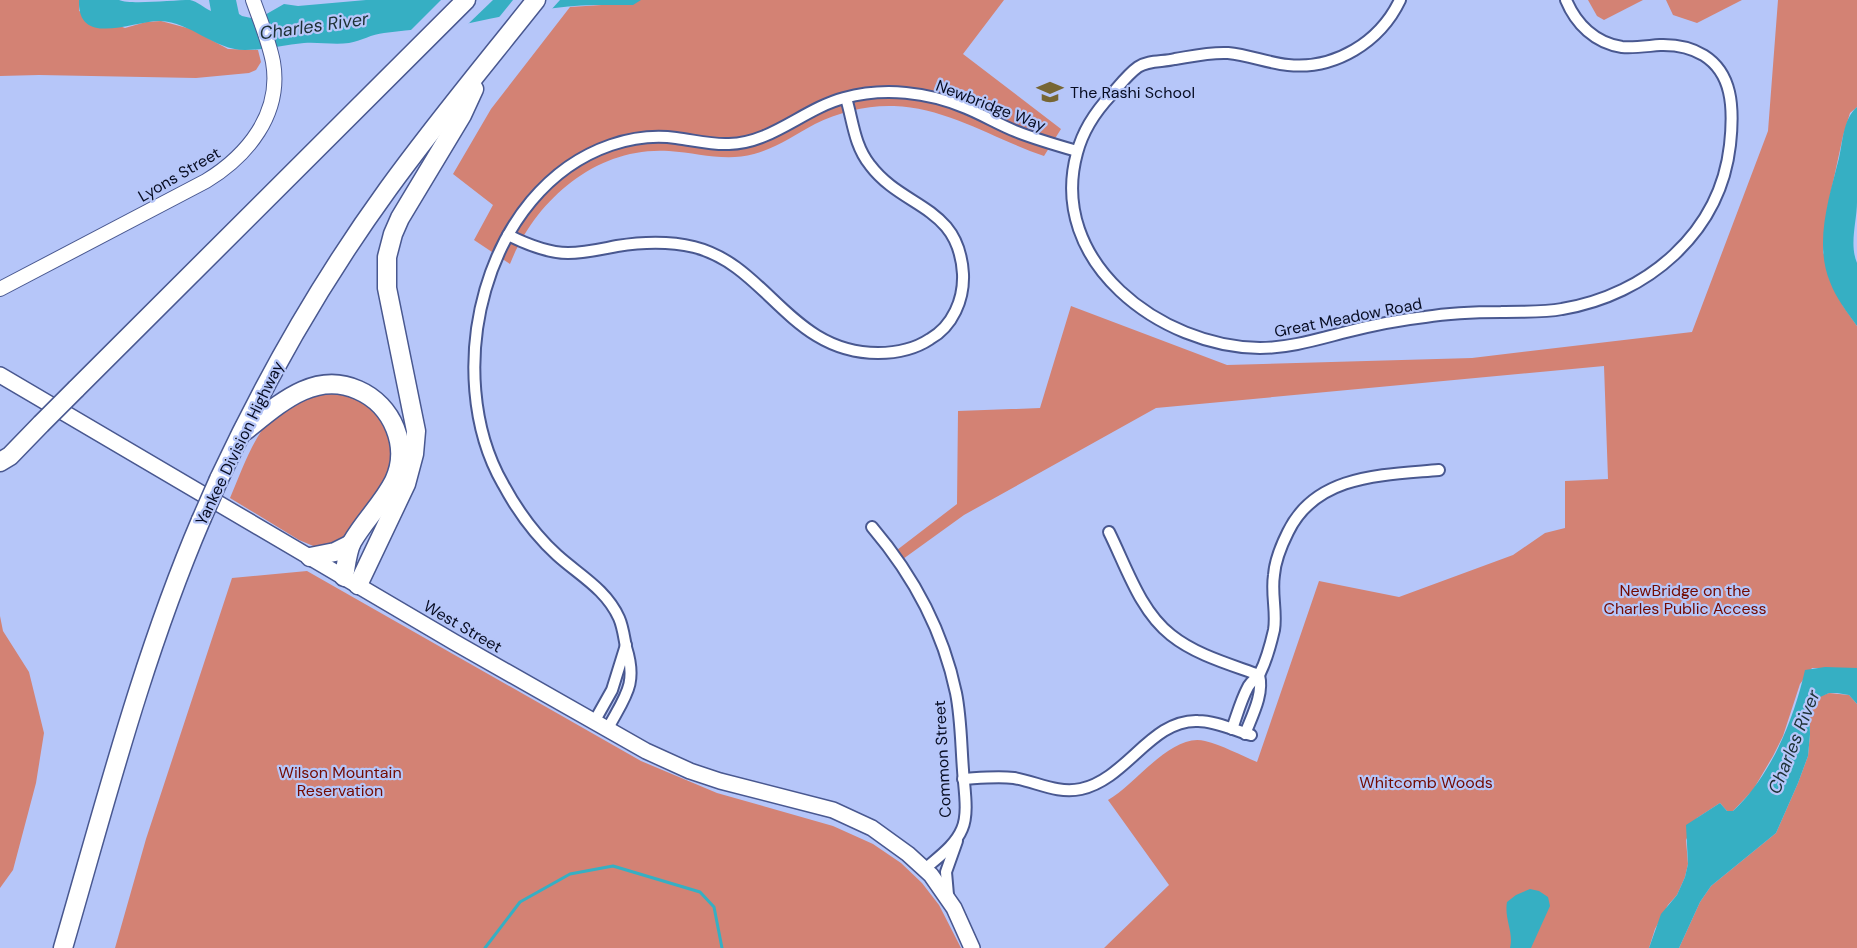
<svg xmlns="http://www.w3.org/2000/svg" width="1857" height="948" font-family="'DM Sans',sans-serif">
	<style>
		.green { fill: #d38274 }
		.water { fill: #36afc3 }
		.pier { fill: #b6c6f9 }
		.lines { fill: none; stroke-linecap: round; stroke-linejoin: round }
		.stream { stroke: #36afc3; stroke-width: 3 }
		.street-casing { stroke: #495890; stroke-width: 14 }
		.secondary-casing { stroke: #495890; stroke-width: 16 }
		.primary-casing { stroke: #495890; stroke-width: 18 }
		.highway-casing { stroke: #495890; stroke-width: 21 }
		.street { stroke: #fff; stroke-width: 10 }
		.secondary { stroke: #fff; stroke-width: 14 }
		.primary { stroke: #fff; stroke-width: 15 }
		.highway { stroke: #fff; stroke-width: 18 }
		.highway-bridge-casing { stroke: #495890; stroke-width: 21; stroke-linecap: butt }
		.highway-bridge { stroke: #fff; stroke-width: 18 }
		.labels { text-anchor: middle; stroke-width: 4.5; stroke-linejoin: round; paint-order: stroke }
		.poi-label { font-size: 16px; fill: #070c22; stroke: #b6c6f9; text-anchor: start }
		.street-label { font-size: 16px; fill: #070c22; stroke: #b6c6f9 }
		.park-label { font-size: 16px; fill: #720a01; stroke: #b6c6f9 }
		.water-label { font-size: 18px; font-style: italic; fill: #1c3034; stroke: #b6c6f9 }
	</style>
	<rect width="100%" height="100%" fill="#b6c6f9"/>
	<g class="green">
		<path d="M0,0H79V11L125,28L146,22L161,21L191,29L228,49L258,50L261,62L256,70L249,73L196,78L39,75L0,76Z"/>
		<path d="M638,0H1004L963,54L1061,129L1044,156C994,139 948,108 894,106C867,105 839,112 815,124C794,135 777,148 754,154C725,162 699,153 669,151C597,146 535,200 510,264L474,240L493,205L453,174L491,109L570,7L633,3Z"/>
		<path d="M1588,0H1643L1604,20L1597,16Z"/>
		<path d="M1666,0H1742L1697,23L1673,15Z"/>
		<path d="M1778,0H1857V107L1850,113L1843,136L1827,210L1823,252L1843,306L1857,326V668H1812L1800,684L1783,736L1773,756L1753,790L1733,811H1727L1720,803L1697,818L1686,840L1688,864L1685,877L1677,895L1668,905L1655,929L1649,948H1104L1169,885L1108,800C1135,785 1172,732 1205,741C1222,745 1240,755 1257,762L1319,581L1399,597L1513,555L1545,533L1565,528V481L1608,479L1604,366L1156,408L964,515L903,559L897,550L957,504L958,411L1040,408L1071,306L1227,365L1472,358L1692,332L1768,131Z"/>
		<path d="M328,389L365,400L386,422L392,451L390,472L384,486L341,544L318,548L299,540L230,498C244,466 258,419 292,402C303,397 316,393 328,389Z"/>
		<path d="M307,571L641,761L717,793L833,826L873,844L901,863L922,883L939,905L961,948H115L146,839L232,578Z"/>
		<path d="M0,616L3,631L29,672L44,733L36,783L13,870L0,888Z"/>
		<path d="M1829,693L1849,695L1857,704V948H1679L1700,902L1711,886L1776,833L1798,783L1808,756L1810,734L1809,711L1818,697Z"/>
	</g>
	<g class="water">
		<path d="M119,0C130,5 174,0 190,0C197,1 204,8 211,11L209,0H236L239,14L242,16L251,18L263,16L284,4L298,6L366,0H641L633,5C607,5 581,4 555,8C527,11 498,17 470,23C442,28 412,29 384,33C372,34 361,41 349,43C334,45 319,42 304,43C284,45 265,50 245,50C214,50 191,22 160,21C135,20 77,49 79,0Z"/>
		<path d="M1857,107C1857,138 1857,170 1857,202C1857,221 1849,244 1857,263V326C1847,312 1836,298 1830,282C1814,243 1829,198 1839,158C1843,141 1843,119 1857,107Z"/>
		<path d="M1825,667L1857,668V704L1849,695L1837,693H1829L1818,698L1809,711L1810,734L1808,756L1798,783L1776,833L1711,886L1700,902L1679,948H1649L1661,914L1677,895L1685,877L1688,864L1686,825L1720,803L1727,811H1733C1771,776 1794,719 1805,670Z"/>
		<path d="M1530,889L1539,891L1548,897L1550,906L1531,948H1510C1514,932 1504,919 1507,902L1516,895Z"/>
	</g>
	<g class="pier">
		<path d="M441,0H493L466,26L408,33Z"/>
		<path d="M513,0H560L550,11L521,18L496,21Z"/>
	</g>
	<g class="lines">
		<path class="stream" d="M485,948L520,902L570,874L613,866L700,892L714,907L722,948"/>
		<g class="street-casing">
			<g id="street">
				<path d="M1400,0C1380,42 1335,70 1288,65C1268,63 1249,55 1228,53C1210,52 1193,56 1175,59C1163,62 1148,60 1138,67C1128,74 1119,86 1111,95C1095,112 1083,130 1077,153C1047,262 1161,347 1260,348C1288,348 1315,340 1342,333C1369,326 1397,320 1425,317C1450,313 1476,312 1501,312C1522,311 1542,313 1562,309C1647,295 1720,233 1730,145C1732,127 1733,109 1729,92C1721,58 1693,44 1660,45C1647,46 1634,48 1622,47C1595,43 1576,24 1566,0"/>
				<path d="M508,235C526,244 547,253 568,253C585,253 601,249 617,246C642,242 669,241 694,247C767,265 790,353 878,353C896,353 915,349 930,339C953,326 964,299 963,274C959,205 903,209 870,165C854,145 853,121 846,98"/>
				<path d="M872,527C912,574 943,631 956,693C961,718 961,744 963,770C964,788 969,813 962,829C955,846 937,858 925,869"/>
				<path d="M1109,532C1126,566 1140,611 1171,635C1196,655 1229,664 1259,675"/>
				<path d="M594,722L612,690L626,645"/>
				<path d="M1232,729C1237,715 1241,700 1248,687C1251,681 1257,678 1260,673C1266,661 1271,643 1274,630C1277,612 1271,594 1274,575C1275,561 1281,546 1288,532C1316,474 1383,475 1439,470"/>
				<path d="M607,730C625,696 638,685 626,647C624,637 623,627 619,618C606,589 579,575 557,555C535,535 517,510 503,484C440,374 483,189 611,145C632,138 654,135 676,138C693,140 711,145 729,144C772,143 803,109 844,98C884,87 928,92 966,108C983,115 998,124 1015,131C1035,139 1056,145 1077,151"/>
				<path d="M1245,734C1252,716 1264,694 1259,675"/>
				<path d="M963,779C980,778 997,776 1014,778C1037,782 1057,794 1081,789C1127,779 1151,719 1198,721C1215,721 1234,730 1251,735"/>
				<path d="M948,895L946,872L957,841"/>
			</g>
		</g>
		<g class="secondary-casing">
			<path id="secondary" d="M0,289L206,181C247,156 282,114 273,62C269,41 260,20 253,0"/>
		</g>
		<g class="primary-casing">
			<path id="primary" d="M0,375L454,642L646,751L690,771L720,781L833,810L872,828L908,854L931,875L954,908L972,948"/>
		</g>
		<g class="highway-casing">
			<g id="highway">
				<path d="M76,389L466,0"/>
				<path d="M245,431C278,405 314,370 358,390C393,405 410,447 394,481C383,503 364,521 352,542C347,552 346,566 344,577"/>
				<path d="M0,462L10,456L41,424"/>
				<path d="M219,479C266,378 322,280 388,189C435,124 486,63 536,0"/>
				<path d="M310,557L335,552L351,544"/>
				<path d="M358,585L406,484L414,454L416,431L387,288V257L393,234L400,218L462,115L474,89"/>
				<path d="M63,948C105,804 142,658 201,520"/>
			</g>
		</g>
		<use href="#street" class="street"/>
		<use href="#secondary" class="secondary"/>
		<use href="#primary" class="primary"/>
		<use href="#highway" class="highway"/>
		<g class="highway-bridge-casing">
			<g id="highway-bridge">
				<path d="M41,424L76,389"/>
				<path d="M201,520L219,479"/>
			</g>
		</g>
		<use href="#highway-bridge" class="highway-bridge"/>
	</g>
	<defs>
		<g id="school-bare" transform="scale(2.07)"><path d="M0-5L7-2L0 1L-7-2ZM-4 1L0 2.5L4 1V4Q0 6-4 4Z" fill="#776634" stroke="#b6c6f9" stroke-width="2.5" paint-order="stroke"/></g>
	</defs>
	<g fill-rule="evenodd">
		<use href="#school-bare" x="1050" y="92"/>
	</g>
	<g class="labels">
		<g class="poi-label">
			<text x="1070" y="98">The Rashi School</text>
		</g>
		<g class="street-label">
			<text transform="translate(991 105) rotate(21)" y="6">Newbridge Way</text>
			<text transform="translate(179 174) rotate(-30)" y="6">Lyons Street</text>
			<text transform="translate(1348 317) rotate(-11)" y="6">Great Meadow Road</text>
			<text transform="translate(239 443) rotate(-64)" y="6">Yankee Division Highway</text>
			<text transform="translate(463 626) rotate(30)" y="6">West Street</text>
			<text transform="translate(942 759) rotate(-93)" y="6">Common Street</text>
		</g>
		<g class="park-label">
			<text x="1685" y="596">NewBridge on the<tspan x="1685" dy="18">Charles Public Access</tspan></text>
			<text x="340" y="778">Wilson Mountain<tspan x="340" dy="18">Reservation</tspan></text>
			<text x="1426" y="788">Whitcomb Woods</text>
		</g>
		<g class="water-label">
			<text transform="translate(314 26) rotate(-8)" y="6">Charles River</text>
			<text transform="translate(1794 742) rotate(-68)" y="6">Charles River</text>
		</g>
	</g>
</svg>
